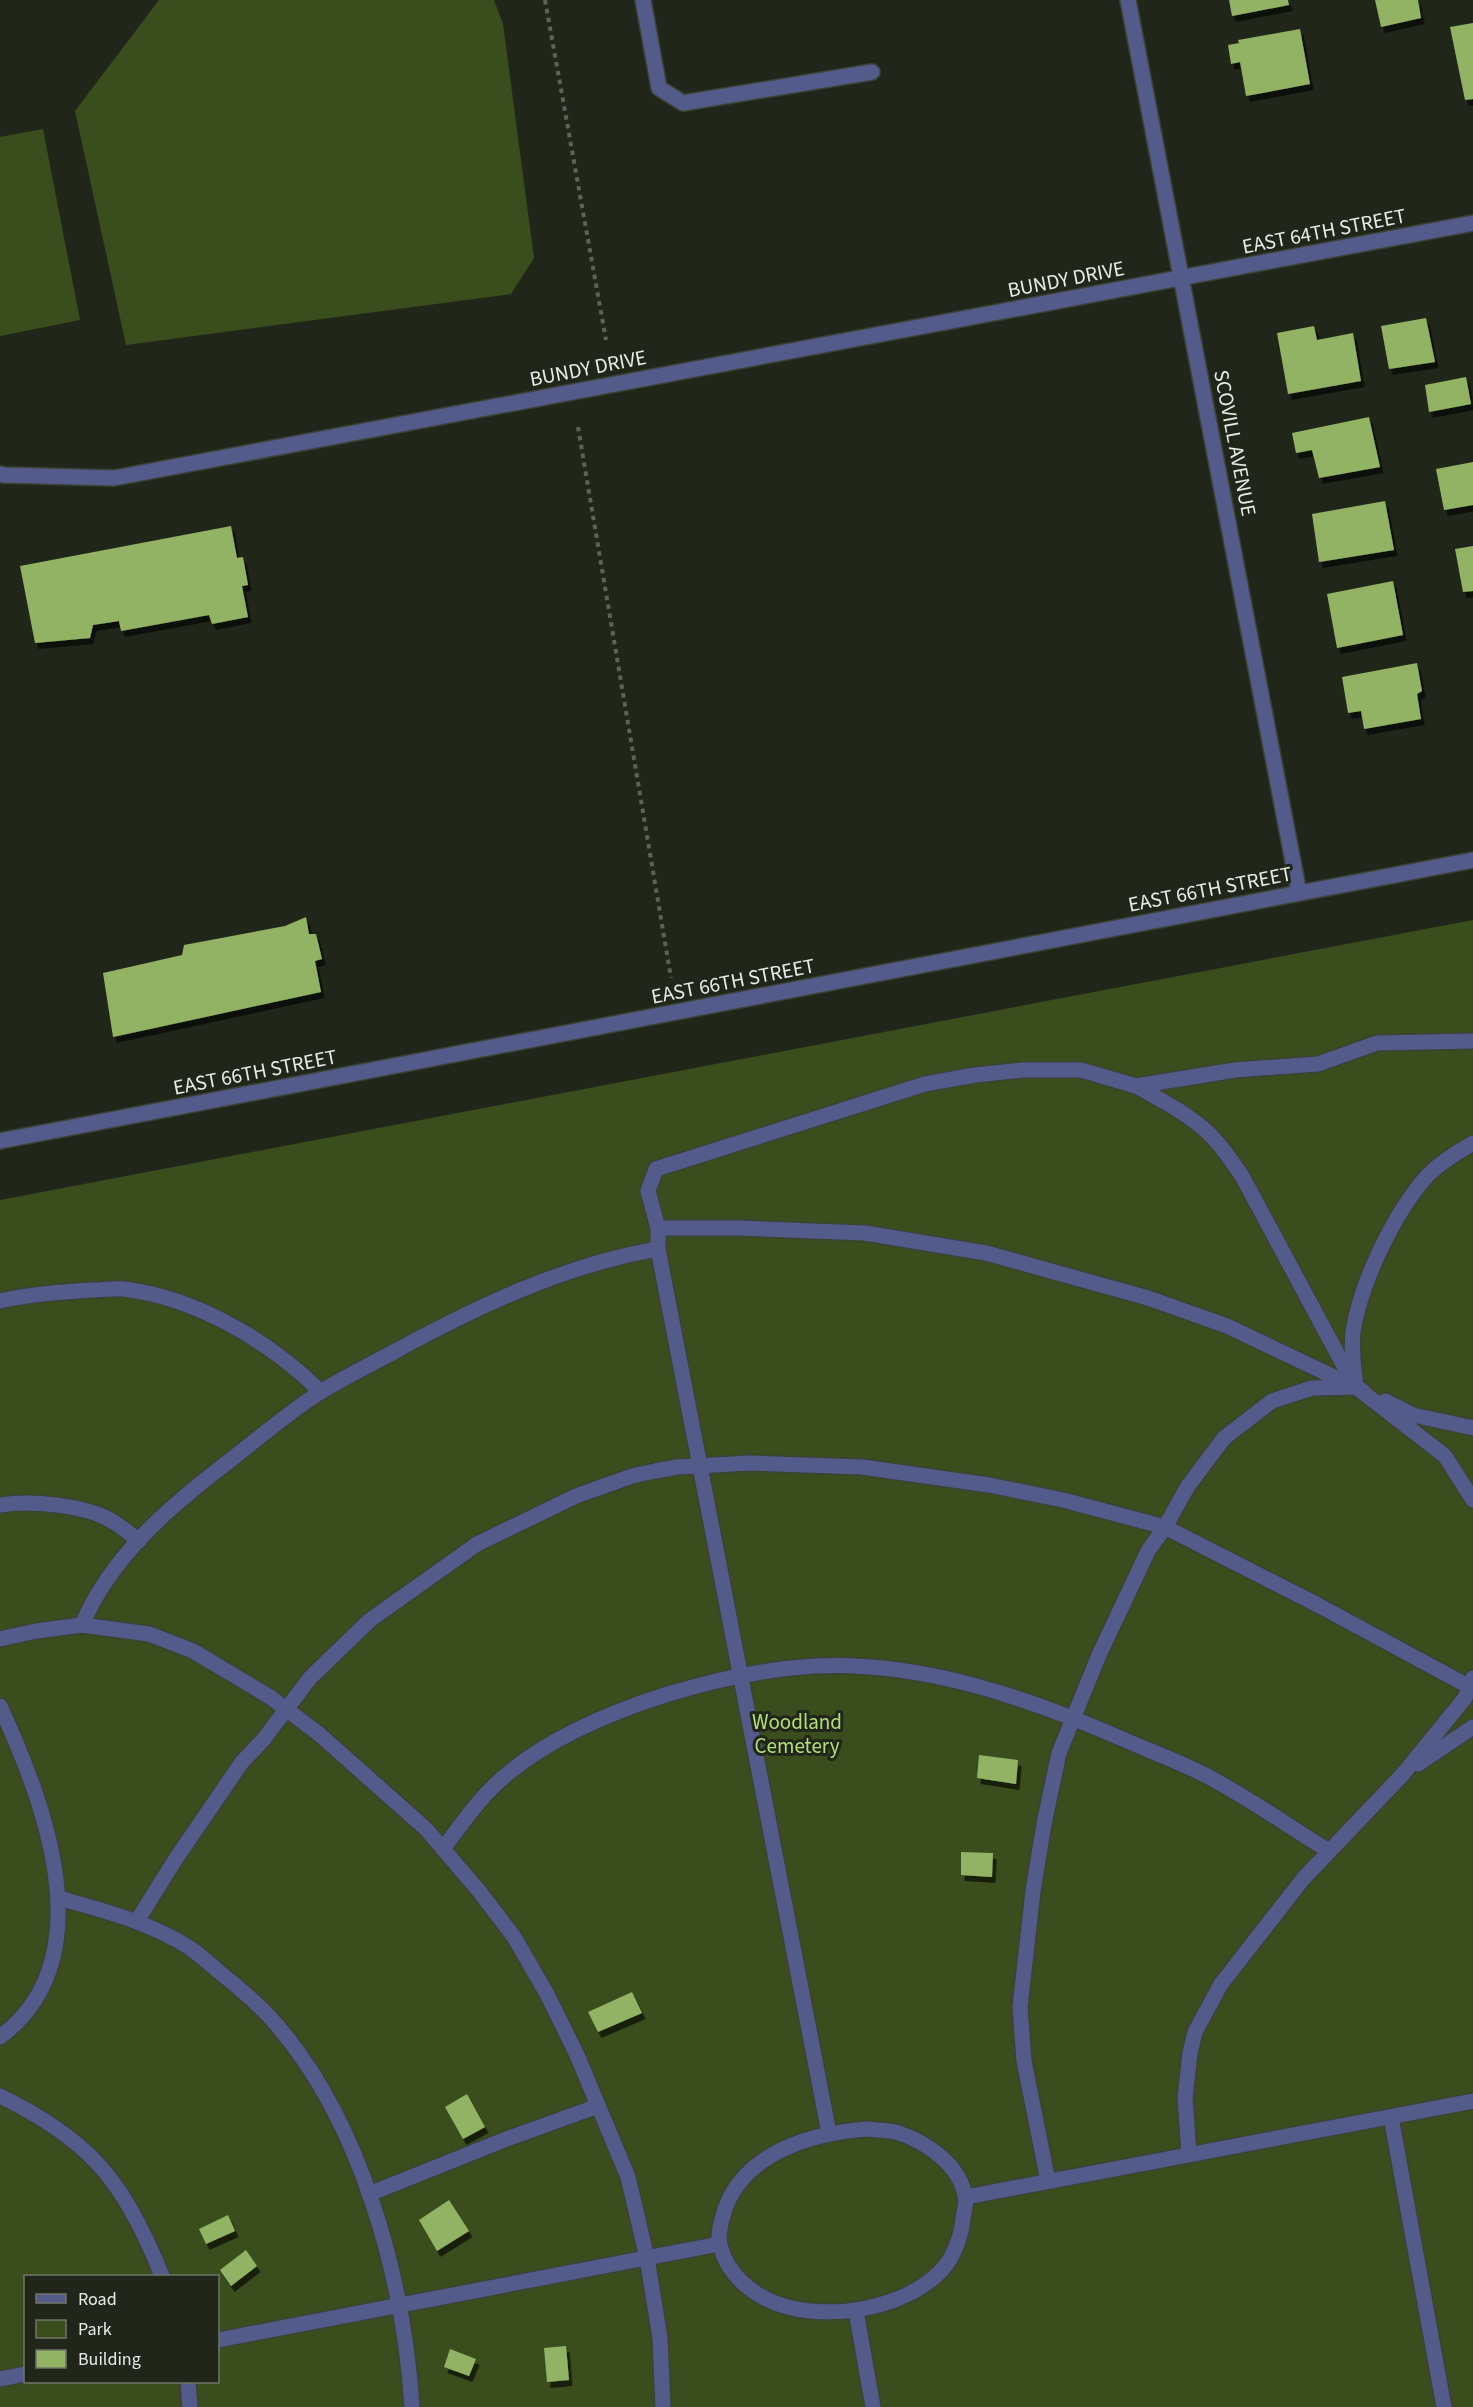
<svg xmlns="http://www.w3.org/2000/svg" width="1473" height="2407" font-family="'Source Sans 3',sans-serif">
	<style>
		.green { fill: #3a4d1c; fill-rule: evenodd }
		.building { fill: #92b363; filter: url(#shadow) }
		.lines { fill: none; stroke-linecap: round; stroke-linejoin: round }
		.service-casing { stroke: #3c4235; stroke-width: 18 }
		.minor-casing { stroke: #3c4235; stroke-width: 18 }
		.path { stroke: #5e6358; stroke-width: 4; stroke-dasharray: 4.5 4.5; stroke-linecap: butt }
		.service { stroke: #535b8b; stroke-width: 15 }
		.minor { stroke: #535b8b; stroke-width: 15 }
		.labels { text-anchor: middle; stroke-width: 6; stroke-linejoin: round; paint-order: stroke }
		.street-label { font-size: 21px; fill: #e8ece4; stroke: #202619 }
		.park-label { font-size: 21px; fill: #b4df76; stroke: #202619 }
	</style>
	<defs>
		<filter id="shadow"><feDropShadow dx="3.5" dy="6" stdDeviation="0" flood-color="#0009"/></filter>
	</defs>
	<rect width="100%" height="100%" fill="#202619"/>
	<g class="green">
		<path d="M159,0H494L503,24L534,258L511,294L126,345L75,111Z"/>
		<path d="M43,129L80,320L0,336V137Z"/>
		<path d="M1473,920V2407H0V1200ZM26,2276H218V2382H26Z"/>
	</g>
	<g class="building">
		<path d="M1229,0H1288L1289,5L1232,16Z"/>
		<path d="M1375,0H1418L1421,18L1381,27Z"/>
		<path d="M1473,23V99L1465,100L1450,27Z"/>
		<path d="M1300,29L1310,84L1246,96L1240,62L1231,64L1228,45L1239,43L1238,40Z"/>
		<path d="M1426,318L1435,362L1389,369L1381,326Z"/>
		<path d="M1314,326L1317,340L1353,333L1361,381L1288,394L1277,333Z"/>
		<path d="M1466,377L1471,404L1429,412L1425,385Z"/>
		<path d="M1369,417L1380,467L1319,478L1312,450L1296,453L1292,433Z"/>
		<path d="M1473,462V505L1444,510L1436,469Z"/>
		<path d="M1385,501L1394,550L1319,562L1312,514Z"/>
		<path d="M231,526L237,558L243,557L248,585L242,586L248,617L212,624L209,615L121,631L119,621L93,625L90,638L35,643L20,566Z"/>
		<path d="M1473,546V591L1463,592L1455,549Z"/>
		<path d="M1393,581L1403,635L1337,648L1327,594Z"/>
		<path d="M1417,663L1422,691L1417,694L1421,719L1364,729L1361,711L1348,713L1342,677Z"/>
		<path d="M306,917L309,934H316L322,959L315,961L321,992L113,1037L103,973L182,955L184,945L285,926Z"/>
		<path d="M979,1755L1018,1760L1016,1784L977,1778Z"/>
		<path d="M961,1852L993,1853L992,1877L961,1875Z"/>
		<path d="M632,1992L642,2013L598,2032L588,2012Z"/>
		<path d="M467,2094L485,2127L463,2139L445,2107Z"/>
		<path d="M449,2200L469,2231L437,2251L419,2220Z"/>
		<path d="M228,2215L235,2231L206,2244L199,2229Z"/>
		<path d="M246,2250L257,2266L231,2286L220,2270Z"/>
		<path d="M566,2346L569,2380L547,2382L544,2348Z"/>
		<path d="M450,2349L476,2359L469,2376L444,2367Z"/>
	</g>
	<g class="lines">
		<g class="service-casing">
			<g id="service">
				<path d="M643,0L659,88L683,103L872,72"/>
				<path d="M1136,1086C1159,1099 1183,1111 1204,1129C1219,1142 1231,1160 1242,1176L1351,1379"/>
				<path d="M658,1228H739L865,1233L986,1253L1148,1298L1227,1326L1353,1386"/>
				<path d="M0,1301C30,1294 61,1292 92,1290C102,1290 113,1288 124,1289C197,1298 269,1341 321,1392"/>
				<path d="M1363,1391L1356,1387C1354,1369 1351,1350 1353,1332C1360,1284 1395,1211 1428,1175C1441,1162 1457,1152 1473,1143"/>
				<path d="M1385,1401L1413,1415L1473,1428"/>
				<path d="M0,1505C30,1500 85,1505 112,1521C121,1526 130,1534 139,1541"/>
				<path d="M82,1625C110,1558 168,1508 224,1465C257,1440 287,1413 322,1391C344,1378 367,1366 390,1354C474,1308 563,1265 658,1249"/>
				<path d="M0,1639L36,1631L82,1625L149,1634L193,1651L270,1697L319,1734L426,1829L479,1891L514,1937L547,1994L577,2055L628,2177L647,2258L660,2338L663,2407"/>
				<path d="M0,1706C44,1802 105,1959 0,2037"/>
				<path d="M1418,1764L1473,1727"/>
				<path d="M443,1849C455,1833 466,1817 479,1802C524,1748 599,1716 665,1695C714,1680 764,1669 815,1666C922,1661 1029,1698 1125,1740C1152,1752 1180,1762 1207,1776C1249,1798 1288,1826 1329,1851"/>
				<path d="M59,1898C104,1911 150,1922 190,1948C200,1955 209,1963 218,1971C238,1987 259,2004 275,2023C361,2121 404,2279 412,2407"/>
				<path d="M137,1921L175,1860L242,1762L263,1740L310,1678L370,1620L477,1544L576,1496L632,1476L655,1471L677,1467L750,1463L862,1467L989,1485L1063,1500L1165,1527L1316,1604L1468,1686"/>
				<path d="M0,2096C35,2113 71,2135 98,2164C127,2195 147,2238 162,2276"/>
				<path d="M1391,2117L1444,2407"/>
				<path d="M867,2129C877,2130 889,2130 899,2133C926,2142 960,2165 965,2196C967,2202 964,2212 963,2218C962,2233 955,2253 946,2265C911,2309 828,2322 778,2304C751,2294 727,2274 720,2245C717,2234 722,2219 725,2209C745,2152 813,2133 867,2129Z"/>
				<path d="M829,2133L658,1249V1228L648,1191L656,1169L925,1084L975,1075L1023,1070H1081L1136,1086L1235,1070L1318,1064L1377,1043L1473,1041"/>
				<path d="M1189,2154L1185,2098L1190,2053L1195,2032L1221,1984L1303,1879L1403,1774L1465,1698L1473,1678"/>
				<path d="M1048,2181L1024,2061L1020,2007L1033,1891L1044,1824L1059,1753L1099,1655L1148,1551L1165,1527L1188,1486L1224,1438L1272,1401L1312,1388L1356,1387L1445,1456L1473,1500"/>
				<path d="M369,2194L504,2140L598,2106"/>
				<path d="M966,2197L1473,2101"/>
				<path d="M856,2311L873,2407"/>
				<path d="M218,2340L719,2244"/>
				<path d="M0,2379L26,2374"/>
				<path d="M188,2382L190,2407"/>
			</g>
		</g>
		<g class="minor-casing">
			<g id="minor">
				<path d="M1128,0L1299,893"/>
				<path d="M0,474L4,475L114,478L1473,223"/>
				<path d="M0,1141L1473,860"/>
			</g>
		</g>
		<g class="path">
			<path d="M545,0L606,340"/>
			<path d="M578,427L671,978"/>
		</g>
		<use href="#service" class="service"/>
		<use href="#minor" class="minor"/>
	</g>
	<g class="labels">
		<g class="street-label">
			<text transform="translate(1324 231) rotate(-11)" y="7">EAST 64TH STREET</text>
			<text transform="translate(1066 279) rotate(-11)" y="7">BUNDY DRIVE</text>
			<text transform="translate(588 368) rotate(-11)" y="7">BUNDY DRIVE</text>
			<text transform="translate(1235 443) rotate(79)" y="7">SCOVILL AVENUE</text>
			<text transform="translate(1210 889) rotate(-11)" y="7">EAST 66TH STREET</text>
			<text transform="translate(733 981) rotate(-11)" y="7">EAST 66TH STREET</text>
			<text transform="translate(255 1072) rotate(-11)" y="7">EAST 66TH STREET</text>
		</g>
		<g class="park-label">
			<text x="797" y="1729">Woodland<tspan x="797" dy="24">Cemetery</tspan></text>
		</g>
	</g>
	<rect x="24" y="2275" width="195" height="108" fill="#202619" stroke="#70756a" stroke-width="1.5"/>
	<rect x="36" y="2294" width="30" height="9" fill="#535b8b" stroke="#70756a" stroke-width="1.5"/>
	<text x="78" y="2305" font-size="18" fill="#e8ece4">Road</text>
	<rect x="36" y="2320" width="30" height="18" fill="#3a4d1c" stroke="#70756a" stroke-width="1.5"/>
	<text x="78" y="2335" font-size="18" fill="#e8ece4">Park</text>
	<rect x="36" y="2350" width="30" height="18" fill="#92b363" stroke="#70756a" stroke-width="1.5"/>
	<text x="78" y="2365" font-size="18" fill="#e8ece4">Building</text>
</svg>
